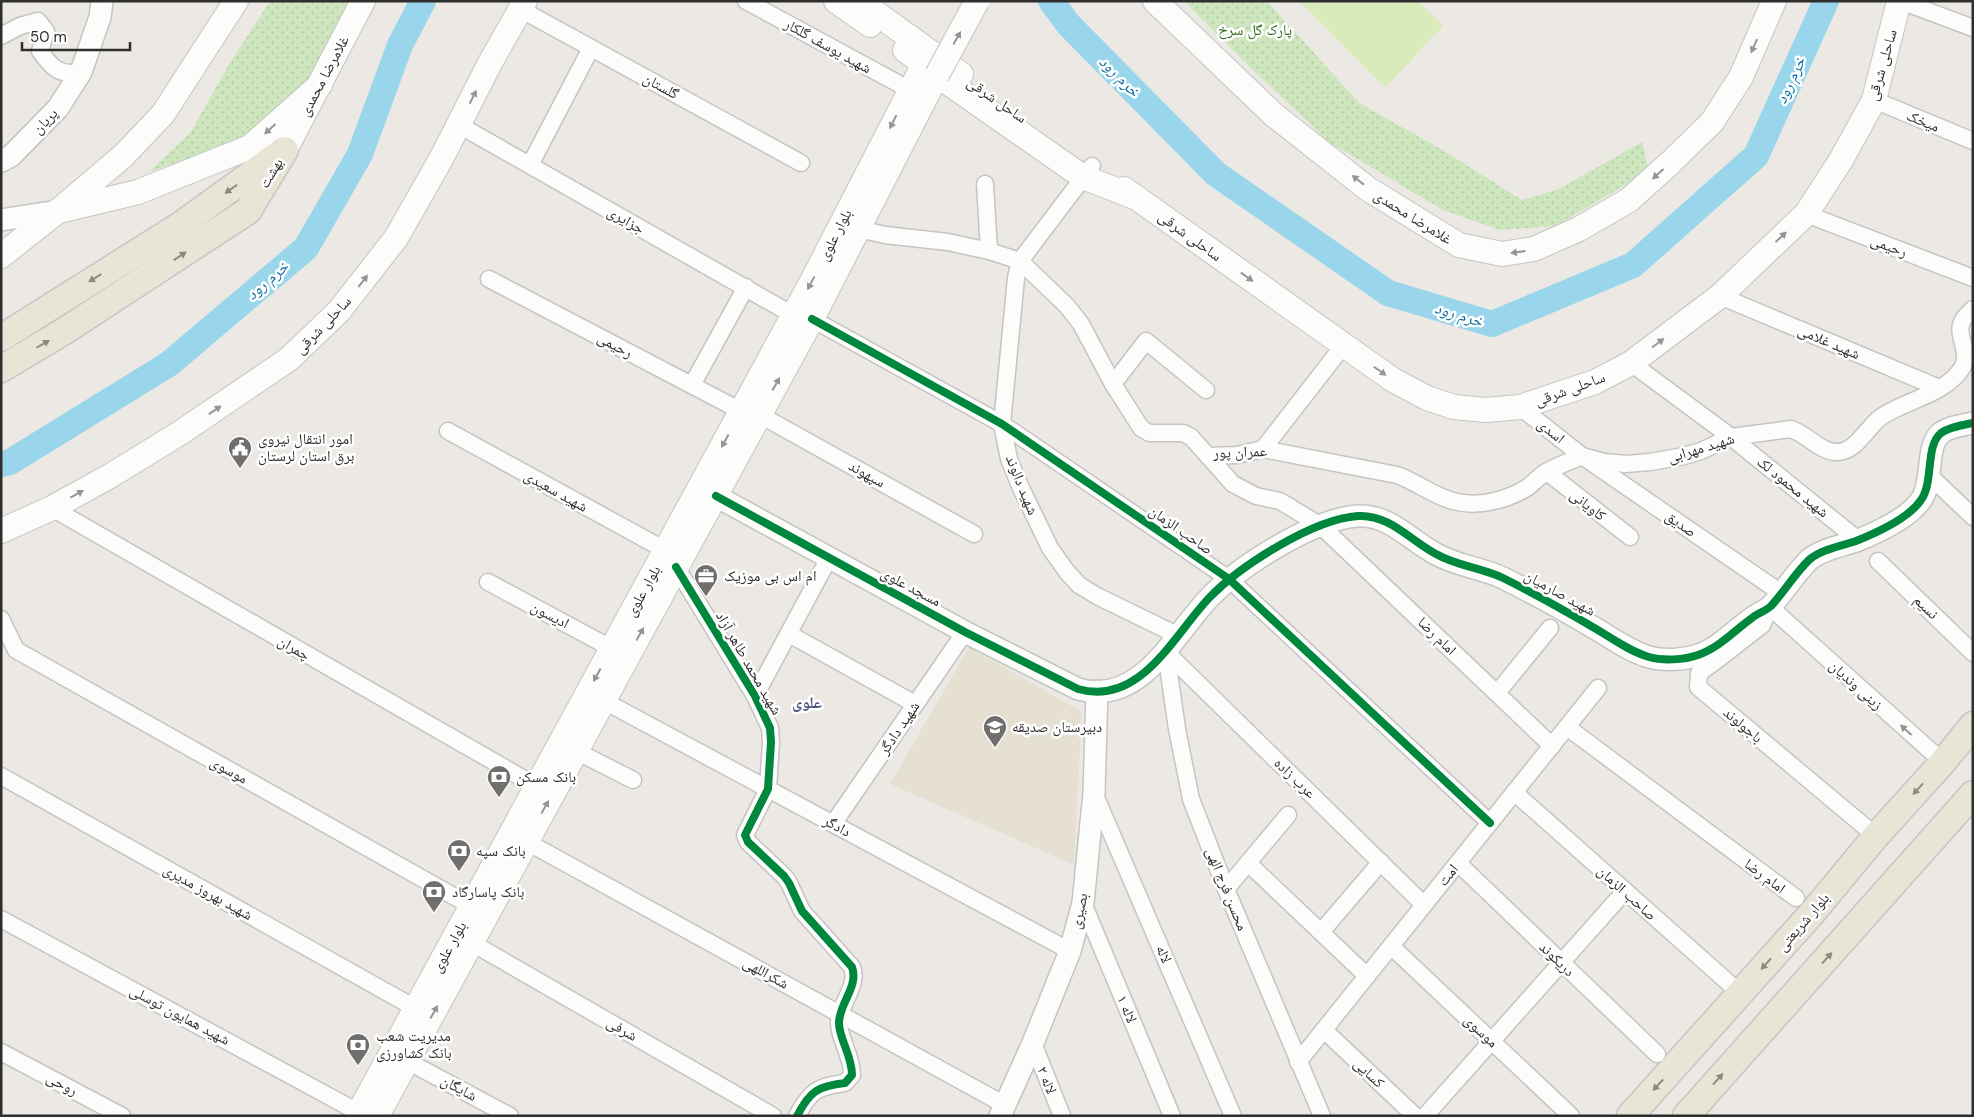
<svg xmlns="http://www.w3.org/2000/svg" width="1974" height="1117" font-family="'DM Sans','Noto Naskh Arabic',sans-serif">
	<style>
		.education { fill: #e6e0d3 }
		.grass { fill: url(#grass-dots) }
		.pitch { fill: #d9eabb }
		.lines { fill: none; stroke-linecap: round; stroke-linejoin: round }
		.river { stroke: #99d6ec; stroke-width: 26 }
		.minor-casing { stroke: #c5c4c5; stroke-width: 19 }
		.tertiary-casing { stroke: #c5c4c5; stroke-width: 24 }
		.secondary-casing { stroke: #c5c4c5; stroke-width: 26 }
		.primary-casing { stroke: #c6c5c4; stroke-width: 29 }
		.minor { stroke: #fcfcfb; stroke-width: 16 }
		.tertiary { stroke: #fcfcfb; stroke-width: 21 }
		.secondary { stroke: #fcfcfb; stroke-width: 24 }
		.primary { stroke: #e8e4d6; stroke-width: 26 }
		.secondary-bridge-casing { stroke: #c5c4c5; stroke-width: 26; stroke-linecap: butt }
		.secondary-bridge { stroke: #fcfcfb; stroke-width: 24 }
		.cycleway-casing { stroke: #fff; stroke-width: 11 }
		.cycleway { stroke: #00873e; stroke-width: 8 }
		.oneway { fill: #959594 }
		.oneway2 { fill: #8b8982 }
		.labels { text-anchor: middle; stroke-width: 5; stroke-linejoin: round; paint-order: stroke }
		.park-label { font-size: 15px; fill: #2c6e1b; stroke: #fff }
		.street-label { font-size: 15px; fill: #2e2e2e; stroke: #fff }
		.poi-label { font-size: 15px; fill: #2e2e2e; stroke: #fff; text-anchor: start }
		.water-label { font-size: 16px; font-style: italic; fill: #0d6fa3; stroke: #fff }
		.neighbourhood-label { font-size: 16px; font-weight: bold; fill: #4d5680; stroke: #fff }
	</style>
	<defs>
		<pattern id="grass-dots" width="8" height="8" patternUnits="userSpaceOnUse" patternTransform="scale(1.25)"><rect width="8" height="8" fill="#cee6be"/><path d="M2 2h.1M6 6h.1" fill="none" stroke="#b1c6a4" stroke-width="1.8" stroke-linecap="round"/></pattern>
	</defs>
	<rect width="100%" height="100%" fill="#ece8e4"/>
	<path class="education" d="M969,647L1082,712L1074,865L890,784Z"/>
	<g class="grass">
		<path d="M270,1H355L308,87L241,140L149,172L191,132L228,66Z"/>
		<path d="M1184,1H1267L1359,103L1441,149L1522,200L1559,189L1642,142L1649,171L1555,226L1500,230L1443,210L1329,142L1251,68Z"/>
	</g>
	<path class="pitch" d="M1299,1H1418L1443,26L1385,88Z"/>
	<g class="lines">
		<g class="river">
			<path d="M1051,1L1069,25L1216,174L1388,293L1492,324L1633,265L1756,156L1826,1"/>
			<path d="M1,464L10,462L169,364L306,248L360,154L400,45L423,1"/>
		</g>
		<g class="minor-casing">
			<g id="minor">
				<path d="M746,1L910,90"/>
				<path d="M1901,1L1973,28"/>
				<path d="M520,9L801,163"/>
				<path d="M1,36L20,26L38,21L46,31L40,51C52,68 59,76 81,72"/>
				<path d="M1874,100L1973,141"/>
				<path d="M459,125L793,315"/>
				<path d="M530,165L591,48"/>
				<path d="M1092,166L1020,261L1016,278L1002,424L1009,459L1020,486L1050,548L1067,572L1079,585L1097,596L1179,636"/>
				<path d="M985,184L989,251"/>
				<path d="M1806,214L1973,278"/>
				<path d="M859,229L885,235L948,242L989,251L1020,261L1067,306L1081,324L1113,384L1141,428L1149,433H1183L1191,437L1208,456L1237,455L1263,449L1397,475C1417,482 1433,496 1453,501C1477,508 1508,500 1528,487C1534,482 1540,476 1546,472C1557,466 1570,461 1582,456"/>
				<path d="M489,279L741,411"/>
				<path d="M1720,296L1939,388"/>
				<path d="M812,319L1002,424L1229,579L1490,823"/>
				<path d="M1631,363L1731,437L1858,540"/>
				<path d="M1113,384L1146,341L1206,390"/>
				<path d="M692,385L746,287"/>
				<path d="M1520,407L1582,456L1781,593"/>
				<path d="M760,415L974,534"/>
				<path d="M448,431L665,550"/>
				<path d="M1263,449L1343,346"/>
				<path d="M1208,456L1233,484L1256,496L1280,501L1321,526L1552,746"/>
				<path d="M1582,456L1604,462L1626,464L1650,462L1684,456L1701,451L1731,437L1791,429C1807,434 1821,453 1838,452C1857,451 1867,427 1881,417C1905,400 1945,395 1962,368C1972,351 1954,335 1963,320C1965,316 1970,312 1973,309"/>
				<path d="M1547,472L1630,537"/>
				<path d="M1930,476L1973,517"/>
				<path d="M52,508L536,786"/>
				<path d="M1878,561L1973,653"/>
				<path d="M676,567L755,696L770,728L771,742L768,789L745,835L748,842L784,876L789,883L802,911L852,967C859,987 839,1003 839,1023C839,1039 852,1055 852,1075L845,1083C818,1086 810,1091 797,1116"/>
				<path d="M488,582L611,648"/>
				<path d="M1,619L16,650L471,906"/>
				<path d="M789,634L915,704"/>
				<path d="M1166,652L1177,729L1191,799L1226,889L1322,1116"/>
				<path d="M1166,652L1424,905"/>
				<path d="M1497,693L1550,628"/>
				<path d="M755,696L829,558"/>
				<path d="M604,701L1070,951"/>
				<path d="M1567,727L1796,898"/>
				<path d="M576,751L633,780"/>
				<path d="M1,776L415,1008"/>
				<path d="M1514,792L1740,993"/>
				<path d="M1094,793L1233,1116"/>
				<path d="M833,824L965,632"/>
				<path d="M1876,836L1698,687L1699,673L1721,657L1762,625L1770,607L1943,762"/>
				<path d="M527,842L1005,1105"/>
				<path d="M1248,863L1367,976"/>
				<path d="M1458,863L1657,1054"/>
				<path d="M1226,889L1288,815"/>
				<path d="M1083,903L1172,1116"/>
				<path d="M1,919L358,1112"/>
				<path d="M1321,932L1381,862"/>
				<path d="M472,943L773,1116"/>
				<path d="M1391,946L1571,1116"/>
				<path d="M1324,1030L1415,1116"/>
				<path d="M1033,1043L1062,1116"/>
				<path d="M1,1052L122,1116"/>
				<path d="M407,1061L510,1116"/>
				<path d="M1298,1062L1598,688"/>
				<path d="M1425,1116L1625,891"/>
			</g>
		</g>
		<g class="tertiary-casing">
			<g id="tertiary">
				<path d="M1,161L11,156L58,108L81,72L100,17L102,1"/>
				<path d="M1,220L58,211"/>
				<path d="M716,496L965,632L1078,689C1141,707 1174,634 1210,597C1240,566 1313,519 1358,516C1389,514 1411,541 1436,554C1457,566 1482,568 1503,578C1533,593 1562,609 1591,626C1609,636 1628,651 1649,657C1663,661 1684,660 1698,655C1719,648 1735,630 1752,618C1758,613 1766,611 1771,606C1785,591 1795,573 1810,559C1823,549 1841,546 1856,541C1876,533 1909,518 1921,500C1934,482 1925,446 1941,433C1949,427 1963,425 1973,423"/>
				<path d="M1000,1116L1033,1043L1070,951L1083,903L1094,793L1097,691"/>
			</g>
		</g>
		<g class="secondary-casing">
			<g id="secondary">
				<path d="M836,1L870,25"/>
				<path d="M859,1L961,74"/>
				<path d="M1155,1L1274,115L1368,189L1459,245L1502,254L1534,249L1579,229L1629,200L1671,162L1712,122L1741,77L1774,1"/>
				<path d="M285,150L363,1"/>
				<path d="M1124,189L1393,380L1427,398L1454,407L1486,410L1520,407L1595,382L1631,363L1720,296L1806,214L1841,160L1874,100L1899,1"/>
				<path d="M63,210L138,192L250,147L320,85"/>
				<path d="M1,256L58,211L123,156L163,114L236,1"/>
				<path d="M1,531L52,508L110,476L180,433L289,359L339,311L396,238L441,159L490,63L525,1"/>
				<path d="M357,1116L811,283L924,64L905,50"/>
				<path d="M377,1116L812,319L937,75L1083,177L1137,198"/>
			</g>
		</g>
		<g class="primary-casing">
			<g id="primary">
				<path d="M1,338L179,226L276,156"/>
				<path d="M1,369L63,332L248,211L285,150"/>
				<path d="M1630,1116L1813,912L1876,836L1943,762L1973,725"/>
				<path d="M1686,1116L1973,794"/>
			</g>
		</g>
		<use href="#minor" class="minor"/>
		<use href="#tertiary" class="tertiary"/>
		<use href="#secondary" class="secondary"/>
		<use href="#primary" class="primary"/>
		<g class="secondary-bridge-casing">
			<path id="secondary-bridge" d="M937,75L977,1"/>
		</g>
		<use href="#secondary-bridge" class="secondary-bridge"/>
		<g class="cycleway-casing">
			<g id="cycleway">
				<path d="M812,319L1002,424L1229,579L1490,823"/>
				<path d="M716,496L965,632L1078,689C1141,707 1174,634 1210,597C1240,566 1313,519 1358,516C1389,514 1411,541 1436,554C1457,566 1482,568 1503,578C1533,593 1562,609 1591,626C1609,636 1628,651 1649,657C1663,661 1684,660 1698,655C1719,648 1735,630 1752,618C1758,613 1766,611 1771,606C1785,591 1795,573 1810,559C1823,549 1841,546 1856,541C1876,533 1909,518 1921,500C1934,482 1925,446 1941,433C1949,427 1963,425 1973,423"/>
				<path d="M676,567L755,696L770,728L771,742L768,789L745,835L748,842L784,876L789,883L802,911L852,967C859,987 839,1003 839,1023C839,1039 852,1055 852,1075L845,1083C818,1086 810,1091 797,1116"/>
			</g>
		</g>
		<use href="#cycleway" class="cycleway"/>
	</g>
	<defs><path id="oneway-solid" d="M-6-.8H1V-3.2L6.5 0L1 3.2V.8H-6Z" transform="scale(1.25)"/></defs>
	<g class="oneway">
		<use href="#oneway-solid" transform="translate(957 38) rotate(-61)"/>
		<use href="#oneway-solid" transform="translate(1754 46) rotate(114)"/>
		<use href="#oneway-solid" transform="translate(473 97) rotate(-63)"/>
		<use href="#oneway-solid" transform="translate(893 122) rotate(117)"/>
		<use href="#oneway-solid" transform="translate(270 129) rotate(138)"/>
		<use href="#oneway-solid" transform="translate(1658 174) rotate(138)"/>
		<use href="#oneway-solid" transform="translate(1358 180) rotate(-142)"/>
		<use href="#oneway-solid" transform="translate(1781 237) rotate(-43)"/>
		<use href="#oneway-solid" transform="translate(1518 252) rotate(172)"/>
		<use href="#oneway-solid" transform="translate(1247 277) rotate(36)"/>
		<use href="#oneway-solid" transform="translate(363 281) rotate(-52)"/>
		<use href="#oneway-solid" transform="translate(811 283) rotate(118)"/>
		<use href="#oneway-solid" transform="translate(1658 343) rotate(-37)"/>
		<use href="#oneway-solid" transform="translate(1380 371) rotate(35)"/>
		<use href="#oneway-solid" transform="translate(776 384) rotate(-61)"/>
		<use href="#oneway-solid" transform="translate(215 410) rotate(-34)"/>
		<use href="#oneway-solid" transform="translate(725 441) rotate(119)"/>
		<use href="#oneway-solid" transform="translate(77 494) rotate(-29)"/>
		<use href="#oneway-solid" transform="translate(640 634) rotate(-61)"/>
		<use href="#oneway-solid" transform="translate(597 675) rotate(119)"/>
		<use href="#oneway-solid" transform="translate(1906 730) rotate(-138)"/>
		<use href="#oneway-solid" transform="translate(545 807) rotate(-61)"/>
		<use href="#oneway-solid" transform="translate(434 1012) rotate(-61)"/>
	</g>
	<g class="oneway2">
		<use href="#oneway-solid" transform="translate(231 189) rotate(145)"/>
		<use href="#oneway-solid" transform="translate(180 256) rotate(-33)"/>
		<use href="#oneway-solid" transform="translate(95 278) rotate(148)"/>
		<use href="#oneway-solid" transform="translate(43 344) rotate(-30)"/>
		<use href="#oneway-solid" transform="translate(1918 789) rotate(132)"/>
		<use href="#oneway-solid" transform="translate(1827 958) rotate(-48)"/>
		<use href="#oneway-solid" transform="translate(1766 964) rotate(132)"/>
		<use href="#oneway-solid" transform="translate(1718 1079) rotate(-48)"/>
		<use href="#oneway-solid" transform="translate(1658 1085) rotate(133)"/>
	</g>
	<defs>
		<g id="civic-pin" transform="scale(1.25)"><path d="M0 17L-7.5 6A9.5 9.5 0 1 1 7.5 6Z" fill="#706f6e" stroke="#fff"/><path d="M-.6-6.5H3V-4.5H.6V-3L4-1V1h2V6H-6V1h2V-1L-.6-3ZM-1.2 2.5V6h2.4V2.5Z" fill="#fff"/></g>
		<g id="office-pin" transform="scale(1.25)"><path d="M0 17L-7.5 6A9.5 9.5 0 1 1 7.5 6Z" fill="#706f6e" stroke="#fff"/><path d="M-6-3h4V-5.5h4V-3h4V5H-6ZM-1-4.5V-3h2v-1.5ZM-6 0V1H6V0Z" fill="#fff"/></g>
		<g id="school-pin" transform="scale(1.25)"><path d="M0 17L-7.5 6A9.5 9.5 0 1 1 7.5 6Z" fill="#706f6e" stroke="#fff"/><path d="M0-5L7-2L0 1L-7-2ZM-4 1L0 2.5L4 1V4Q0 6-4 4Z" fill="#fff"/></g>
		<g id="bank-pin" transform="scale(1.25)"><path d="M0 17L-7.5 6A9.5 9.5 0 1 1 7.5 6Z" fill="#706f6e" stroke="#fff"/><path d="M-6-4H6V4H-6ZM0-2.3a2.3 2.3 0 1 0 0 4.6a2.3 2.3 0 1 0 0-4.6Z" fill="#fff"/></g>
	</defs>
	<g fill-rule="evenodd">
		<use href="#civic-pin" x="240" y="448"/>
		<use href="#office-pin" x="706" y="576"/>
		<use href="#school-pin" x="995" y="727"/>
		<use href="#bank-pin" x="499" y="777"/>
		<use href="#bank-pin" x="459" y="851"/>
		<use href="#bank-pin" x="434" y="892"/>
		<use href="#bank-pin" x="358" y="1045"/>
	</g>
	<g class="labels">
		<g class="park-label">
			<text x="1255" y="35">پارک گل سرخ</text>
		</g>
		<g class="street-label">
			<text transform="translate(828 46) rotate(29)" y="5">شهید یوسف گلکار</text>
			<text transform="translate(1882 65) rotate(-74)" y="5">ساحلی شرقی</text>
			<text transform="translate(324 76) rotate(-62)" y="5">غلامرضا محمدی</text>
			<text transform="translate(661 86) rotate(29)" y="5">گلستان</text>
			<text transform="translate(997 100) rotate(35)" y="5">ساحل شرقی</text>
			<text transform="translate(45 121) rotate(-46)" y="5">پریان</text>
			<text transform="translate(1923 121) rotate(22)" y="5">میخک</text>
			<text transform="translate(271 173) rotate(-59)" y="5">بهشت</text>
			<text transform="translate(1413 217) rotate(32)" y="5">غلامرضا محمدی</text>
			<text transform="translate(626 220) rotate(30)" y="5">جزایری</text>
			<text transform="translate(835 235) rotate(-63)" y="5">بلوار علوی</text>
			<text transform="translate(1190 236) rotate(36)" y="5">ساحلی شرقی</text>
			<text transform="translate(1889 246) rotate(21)" y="5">رحیمی</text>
			<text transform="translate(323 325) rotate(-46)" y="5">ساحلی شرقی</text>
			<text transform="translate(1829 342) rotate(23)" y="5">شهید غلامی</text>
			<text transform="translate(615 345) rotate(28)" y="5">رحیمی</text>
			<text transform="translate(1570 389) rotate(-20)" y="5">ساحلی شرقی</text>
			<text transform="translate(1551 431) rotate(39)" y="5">اسدی</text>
			<text transform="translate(1701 448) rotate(-17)" y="5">شهید مهرابی</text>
			<text transform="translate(1240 452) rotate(-2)" y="5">عمران پور</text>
			<text transform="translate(867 474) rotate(29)" y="5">سپهوند</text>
			<text transform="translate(1022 485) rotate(68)" y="5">شهید دالوند</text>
			<text transform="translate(1793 487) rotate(39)" y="5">شهید محمود لک</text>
			<text transform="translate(556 491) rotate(29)" y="5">شهید سعیدی</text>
			<text transform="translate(1588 505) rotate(38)" y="5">کاویانی</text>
			<text transform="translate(1681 524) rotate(35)" y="5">صدیق</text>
			<text transform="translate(1181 530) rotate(35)" y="5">صاحب الزمان</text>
			<text transform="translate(911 587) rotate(28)" y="5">مسجد علوی</text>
			<text transform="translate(643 591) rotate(-61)" y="5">بلوار علوی</text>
			<text transform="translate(1560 593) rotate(29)" y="5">شهید صارمیان</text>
			<text transform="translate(1926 607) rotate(44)" y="5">نسیم</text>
			<text transform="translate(550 615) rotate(28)" y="5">ادیسون</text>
			<text transform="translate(1437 636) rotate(44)" y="5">امام رضا</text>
			<text transform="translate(294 648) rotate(30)" y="5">چمران</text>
			<text transform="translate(749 663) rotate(60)" y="5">شهید محمد طاهر آزاد</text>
			<text transform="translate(1856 685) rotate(42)" y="5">زینی وندیان</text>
			<text transform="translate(1743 725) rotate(40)" y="5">باجولوند</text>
			<text transform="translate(899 728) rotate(-56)" y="5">شهید دادگر</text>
			<text transform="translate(229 770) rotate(29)" y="5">موسوی</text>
			<text transform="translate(1295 778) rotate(44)" y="5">عرب زاده</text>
			<text transform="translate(837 826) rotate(28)" y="5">دادگر</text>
			<text transform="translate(1448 875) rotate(-51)" y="5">امت</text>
			<text transform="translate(1765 876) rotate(37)" y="5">امام رضا</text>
			<text transform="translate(1227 889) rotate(68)" y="5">محسن فرج الهی</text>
			<text transform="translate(208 892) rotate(29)" y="5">شهید بهروز مدیری</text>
			<text transform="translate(1627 893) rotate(42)" y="5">صاحب الزمان</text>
			<text transform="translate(1079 911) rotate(-78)" y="5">بصیری</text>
			<text transform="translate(1803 922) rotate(-49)" y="5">بلوار شریعتی</text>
			<text transform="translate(449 947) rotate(-61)" y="5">بلوار علوی</text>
			<text transform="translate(1164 954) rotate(67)" y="5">لاله</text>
			<text transform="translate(1557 959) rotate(44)" y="5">دریکوند</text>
			<text transform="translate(766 973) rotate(29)" y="5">شکراللهی</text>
			<text transform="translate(1127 1009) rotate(67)" y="5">لاله ۱</text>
			<text transform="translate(180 1015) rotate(28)" y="5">شهید همایون توسلی</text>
			<text transform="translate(622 1029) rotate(30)" y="5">شرفی</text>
			<text transform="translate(1481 1031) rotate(43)" y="5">موسوی</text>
			<text transform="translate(1369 1073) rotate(43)" y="5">کسایی</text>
			<text transform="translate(1047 1080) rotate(68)" y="5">لاله ۲</text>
			<text transform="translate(62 1084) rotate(28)" y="5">روحی</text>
			<text transform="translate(459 1088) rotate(28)" y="5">شایگان</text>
		</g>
		<g class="poi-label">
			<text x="258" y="444">امور انتقال نیروی<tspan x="258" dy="17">برق استان لرستان</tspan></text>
			<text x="724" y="581">ام اس بی موزیک</text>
			<text x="1012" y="732">دبیرستان صدیقه</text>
			<text x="516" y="782">بانک مسکن</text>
			<text x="476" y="856">بانک سپه</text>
			<text x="452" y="897">بانک پاسارگاد</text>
			<text x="376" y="1041">مدیریت شعب<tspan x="376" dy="17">بانک کشاورزی</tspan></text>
		</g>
		<g class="water-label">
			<text transform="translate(1120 76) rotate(45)" y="6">خرم رود</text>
			<text transform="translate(1790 80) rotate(-65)" y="6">خرم رود</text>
			<text transform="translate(267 280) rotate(-41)" y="6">خرم رود</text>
			<text transform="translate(1459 314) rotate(17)" y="6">خرم رود</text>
		</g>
		<g class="neighbourhood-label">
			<text x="807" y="708">علوی</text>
		</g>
	</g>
	<rect width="1974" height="1117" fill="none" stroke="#2e2e2e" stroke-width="5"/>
	<path d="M22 42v8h108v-8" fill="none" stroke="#2e2e2e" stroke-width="2.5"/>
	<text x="30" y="42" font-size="15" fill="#2e2e2e" stroke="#ffffff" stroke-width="4" paint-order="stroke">50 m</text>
</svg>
